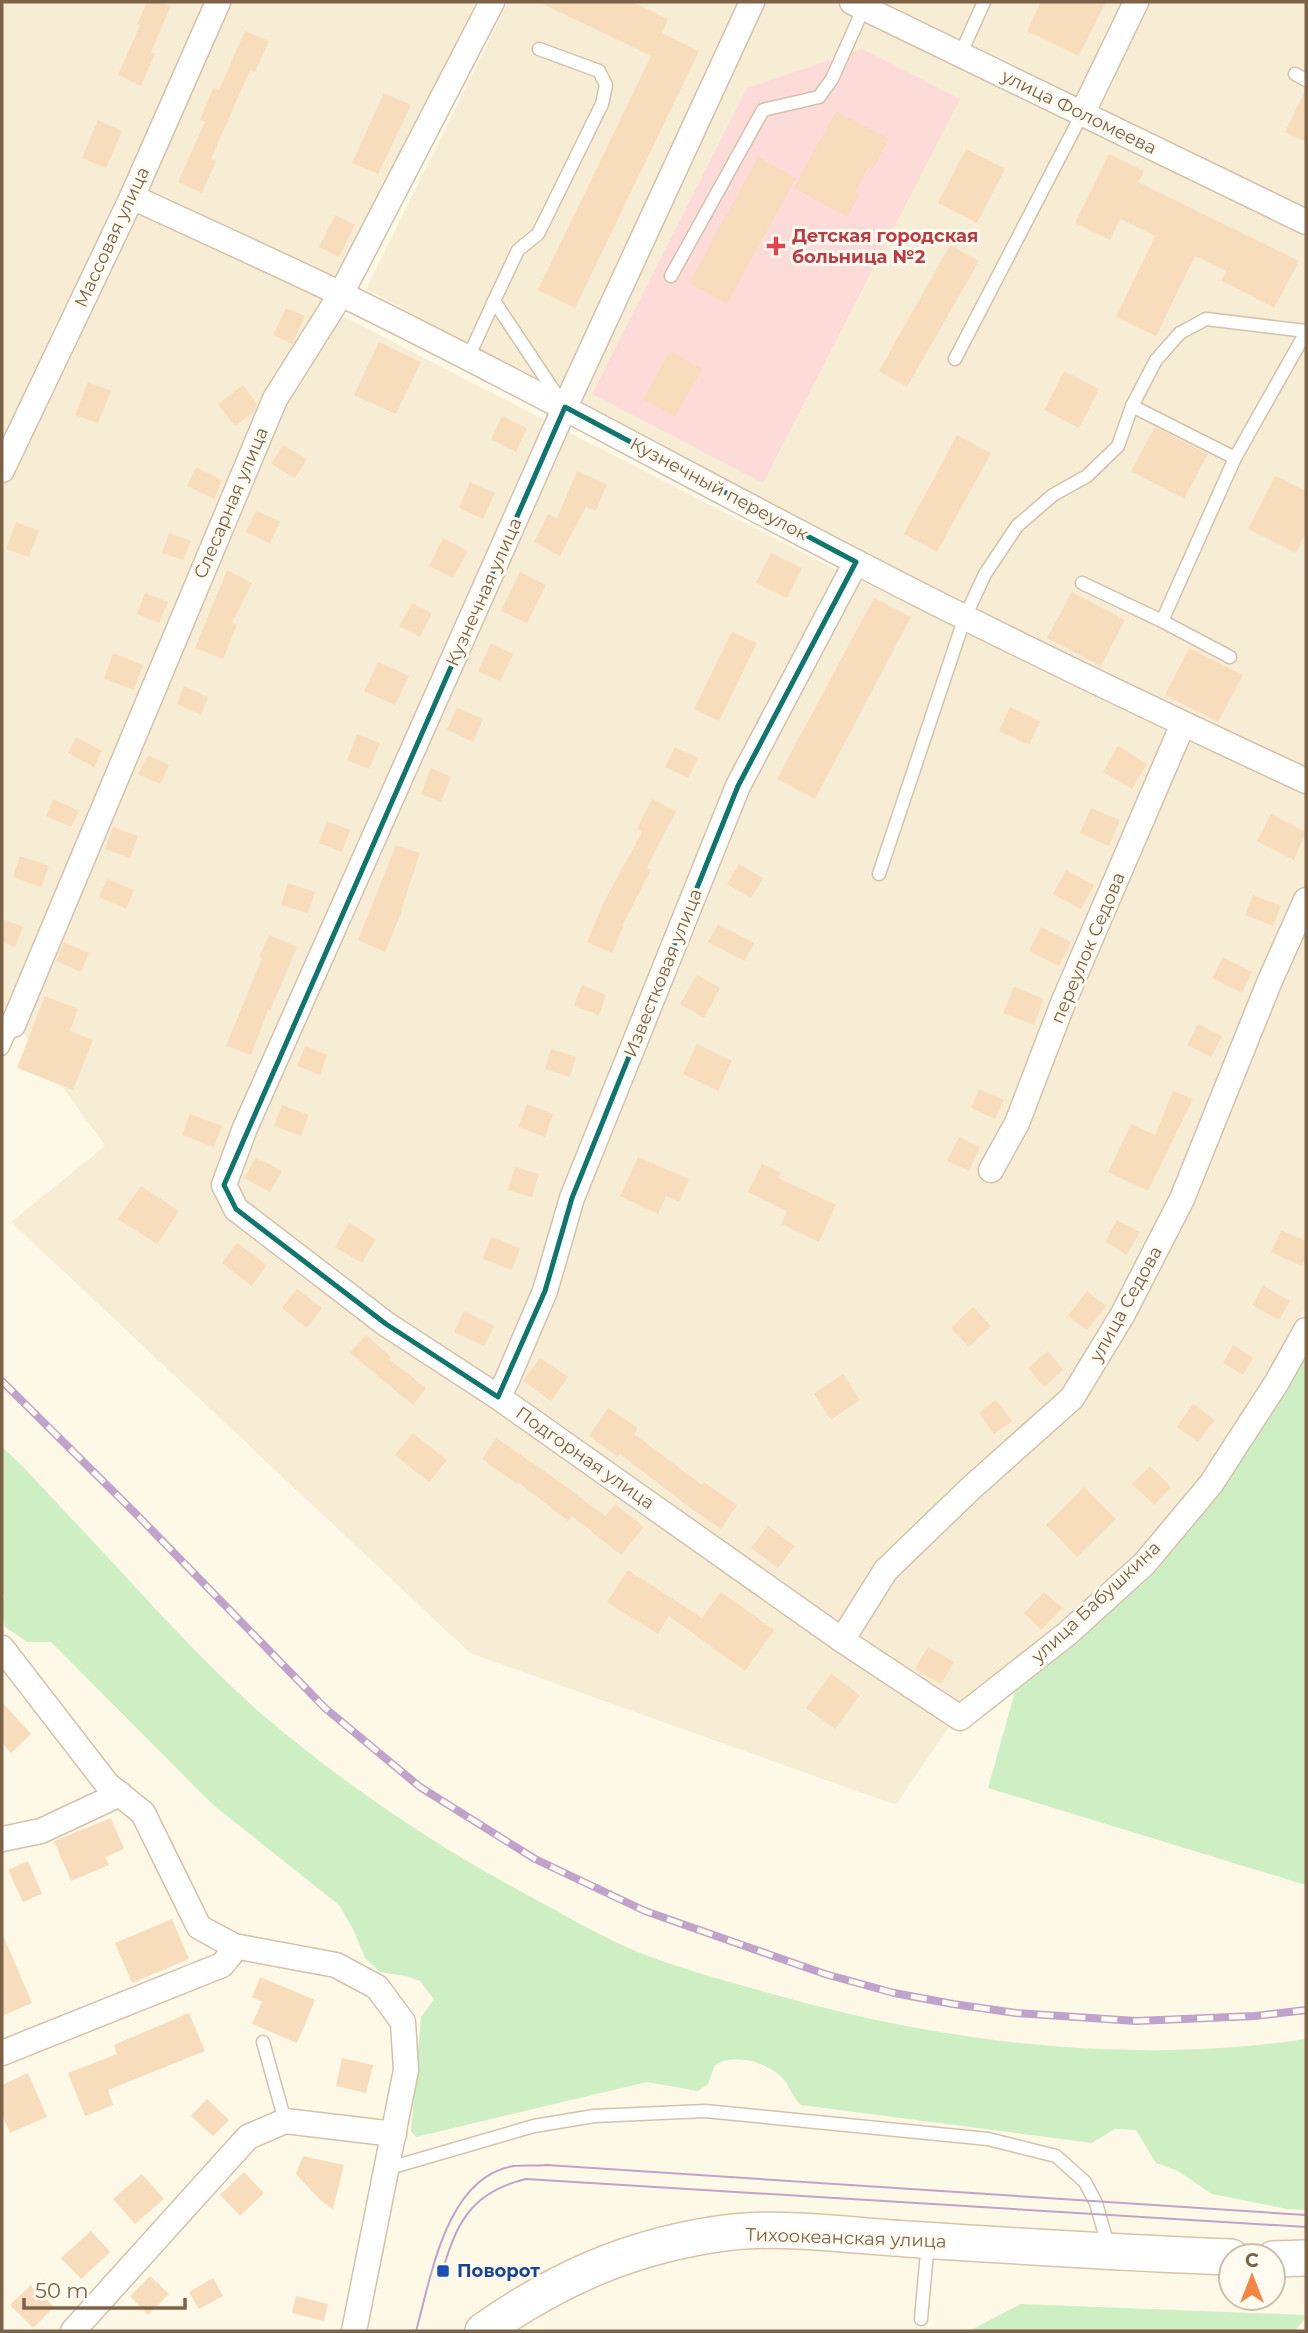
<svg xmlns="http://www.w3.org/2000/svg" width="1308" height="2333" font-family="Montserrat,sans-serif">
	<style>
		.residential { fill: #f7edd4 }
		.medical { fill: #fddbd9 }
		.green { fill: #ceeec3 }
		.building { fill: #f7ddbc }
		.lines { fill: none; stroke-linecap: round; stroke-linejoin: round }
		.lane-casing { stroke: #d3c2ab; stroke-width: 15 }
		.street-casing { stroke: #d3c2ab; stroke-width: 27 }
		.secondary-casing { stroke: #d6c4a8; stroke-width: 38 }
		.lane { stroke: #fff; stroke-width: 12 }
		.street { stroke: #fff; stroke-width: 24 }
		.secondary { stroke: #fff; stroke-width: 35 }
		.tram { stroke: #bfa3cb; stroke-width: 2 }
		.rail-casing { stroke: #bfa3cb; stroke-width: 8 }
		.rail { stroke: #fffbf0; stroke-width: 5; stroke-dasharray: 16; stroke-linecap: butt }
		.marked { fill: none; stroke: #0f766e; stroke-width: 5; stroke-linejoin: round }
		.health-dot { fill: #e0444e; stroke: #fffbf0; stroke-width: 2.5 }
		.transit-dot { fill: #1a4fb4; stroke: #fffbf0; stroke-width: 2.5 }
		.labels { text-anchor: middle; stroke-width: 6; stroke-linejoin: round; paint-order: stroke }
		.street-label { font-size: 18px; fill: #7c6348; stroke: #fffbf0 }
		.health-label { font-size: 18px; font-weight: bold; fill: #be3a42; stroke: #fffbf0; text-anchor: start }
		.transit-label { font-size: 18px; font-weight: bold; fill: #164399; stroke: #fffbf0; text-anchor: start }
	</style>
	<rect width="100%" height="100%" fill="#fef9e7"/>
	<g class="residential">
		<path d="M2,2H476L325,307L821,562L1306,792V1307L1215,1465L1108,1594L967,1700L896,1805L470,1653L11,1222L105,1146L2,1003Z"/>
		<path d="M508,2H1306V768L959,604L366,289Z"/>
	</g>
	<path class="medical" d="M862,49L960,99L763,483L592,394L747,88Z"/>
	<g class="green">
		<path d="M1306,1343V1885L988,1788L1015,1692L1073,1643Z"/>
		<path d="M2,1447C26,1468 48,1494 70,1517C134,1584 195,1656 265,1717C348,1787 437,1847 533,1898C566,1916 599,1935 633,1950C675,1967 719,1979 762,1991C937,2042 1125,2066 1306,2039V2210L1287,2209L1212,2194L1178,2171L1156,2163L1136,2130L1115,2129L1092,2143L801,2105C791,2096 789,2082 778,2074C760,2060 734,2054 715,2065L708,2084L698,2091L647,2082L416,2137L411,2131L421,2017L434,1999L420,1981L406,1976L380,1972L365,1958L353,1929L339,1905L212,1804L51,1642H27L5,1627L2,1611L4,1595L2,1591Z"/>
		<path d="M1021,2304L1306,2315V2317L1295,2331H969Z"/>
	</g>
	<g class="building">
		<path d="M147,2H161L171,6L151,52L155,54L141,86L118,75L140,25L137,24Z"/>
		<path d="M539,2H632L668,19L662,33L699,51L575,308L538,290L651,56Z"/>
		<path d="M1041,2H1106L1079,56L1027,31Z"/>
		<path d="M245,31L269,41L255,72L250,70L211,159L216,161L202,193L178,182L205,122L200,120L213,88L219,90Z"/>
		<path d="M1306,89V142L1285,132Z"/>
		<path d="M384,93L411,105L378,174L352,163Z"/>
		<path d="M836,111L889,139L873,169L868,167L855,192L860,194L847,217L794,188Z"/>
		<path d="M98,120L122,131L106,168L82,158Z"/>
		<path d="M966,149L1005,169L977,223L938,203Z"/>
		<path d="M1109,154L1144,171L1138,182L1299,261L1274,308L1221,280L1226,271L1195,256L1156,336L1116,317L1155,236L1120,219L1110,240L1075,223Z"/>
		<path d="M758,157L796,178L727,304L689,283Z"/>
		<path d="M335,215L355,225L339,257L319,247Z"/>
		<path d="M950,245L979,261L907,387L879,371Z"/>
		<path d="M286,308L305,316L292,344L273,335Z"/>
		<path d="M379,342L421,362L396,414L354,395Z"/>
		<path d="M670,351L702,369L675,417L643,399Z"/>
		<path d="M1064,371L1099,389L1079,428L1044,410Z"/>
		<path d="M88,382L111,391L98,423L75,415Z"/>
		<path d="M243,385L257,403L254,412L235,426L218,404Z"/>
		<path d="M502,416L527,428L516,452L491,439Z"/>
		<path d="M1155,427L1208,454L1184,499L1131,471Z"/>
		<path d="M957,435L991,453L937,552L904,534Z"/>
		<path d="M283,445L307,459L295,478L271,464Z"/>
		<path d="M196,467L222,480L214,499L187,486Z"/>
		<path d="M577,471L607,484L596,511L586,507L560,556L534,542L548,514L557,518Z"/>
		<path d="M1275,476L1306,491V532L1296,553L1248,529Z"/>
		<path d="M470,482L495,493L483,519L459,508Z"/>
		<path d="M256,511L280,521L270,543L246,532Z"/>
		<path d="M16,522L39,531L29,557L6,549Z"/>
		<path d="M169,533L191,541L183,560L162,553Z"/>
		<path d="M443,538L468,551L453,578L429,566Z"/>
		<path d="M771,553L802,568L787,598L756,583Z"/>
		<path d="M227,570L252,583L232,623L237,625L223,659L195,648Z"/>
		<path d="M520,572L546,585L527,623L501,611Z"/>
		<path d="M1072,592L1125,620L1101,666L1047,638Z"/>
		<path d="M145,593L168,602L159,623L137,614Z"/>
		<path d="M874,598L911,617L815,799L777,779Z"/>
		<path d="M412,603L432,613L420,637L399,626Z"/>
		<path d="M732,632L757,643L719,721L694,709Z"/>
		<path d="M491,643L513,654L500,681L478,671Z"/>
		<path d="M1189,648L1243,675L1218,722L1165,695Z"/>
		<path d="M113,653L143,665L134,690L104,679Z"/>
		<path d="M378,662L409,676L395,705L364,691Z"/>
		<path d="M184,686L208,697L201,715L177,704Z"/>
		<path d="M1010,707L1040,721L1029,745L999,731Z"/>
		<path d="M457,708L483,719L473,742L447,730Z"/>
		<path d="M357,734L380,743L369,769L347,760Z"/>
		<path d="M76,737L102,751L94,767L68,753Z"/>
		<path d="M1118,746L1147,764L1132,789L1103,772Z"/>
		<path d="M675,747L698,758L688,778L665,767Z"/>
		<path d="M148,755L169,765L160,784L138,774Z"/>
		<path d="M431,768L451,777L441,802L421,794Z"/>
		<path d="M53,799L79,811L71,827L46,816Z"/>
		<path d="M652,799L676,811L647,867L651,870L622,926L623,927L612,953L587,942L604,902L642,832L637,829Z"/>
		<path d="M1091,808L1120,820L1109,846L1080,833Z"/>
		<path d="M1271,814L1306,832L1294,860L1257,841Z"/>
		<path d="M327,821L350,830L342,852L319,843Z"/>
		<path d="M113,827L138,836L130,858L105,849Z"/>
		<path d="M396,845L420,853L401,910L402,911L385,952L358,940Z"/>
		<path d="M20,856L49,866L41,887L13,877Z"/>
		<path d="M739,864L763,878L751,898L727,884Z"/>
		<path d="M1066,870L1094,885L1081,909L1053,894Z"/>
		<path d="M107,879L134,890L126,909L99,897Z"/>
		<path d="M288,883L315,892L308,913L281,905Z"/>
		<path d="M1253,895L1281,906L1273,926L1245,915Z"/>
		<path d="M2,919L23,927L15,947L2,942Z"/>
		<path d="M718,924L754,943L745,961L708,942Z"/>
		<path d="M1041,927L1071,942L1059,966L1029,951Z"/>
		<path d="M269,935L297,947L270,1011L268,1010L251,1055L226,1046L262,958L259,957Z"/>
		<path d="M64,942L89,953L81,972L56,961Z"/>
		<path d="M1223,957L1252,972L1242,993L1212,978Z"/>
		<path d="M697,975L720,988L704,1018L680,1004Z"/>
		<path d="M582,985L606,995L599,1015L574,1006Z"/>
		<path d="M1014,987L1044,999L1034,1025L1003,1013Z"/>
		<path d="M45,996L78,1009L70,1031L93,1040L73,1090L17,1068Z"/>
		<path d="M1198,1024L1222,1036L1211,1057L1187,1045Z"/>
		<path d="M697,1044L732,1061L718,1091L683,1074Z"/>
		<path d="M305,1046L327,1055L320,1075L297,1066Z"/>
		<path d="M551,1049L576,1057L570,1077L545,1069Z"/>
		<path d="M979,1089L1004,1100L995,1119L971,1108Z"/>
		<path d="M1173,1091L1193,1099L1148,1191L1108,1172L1131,1124L1155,1135Z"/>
		<path d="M527,1104L553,1114L545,1137L518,1127Z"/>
		<path d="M282,1105L309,1115L301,1136L274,1126Z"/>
		<path d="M190,1114L222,1126L214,1147L182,1135Z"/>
		<path d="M959,1137L980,1147L969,1171L947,1161Z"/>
		<path d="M256,1157L282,1171L270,1192L244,1178Z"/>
		<path d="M638,1157L689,1179L679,1202L666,1196L658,1214L620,1196Z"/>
		<path d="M762,1164L781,1173L778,1178L836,1205L819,1242L781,1224L787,1211L748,1192Z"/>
		<path d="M515,1167L539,1174L532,1197L508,1190Z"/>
		<path d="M141,1186L179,1211L157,1244L118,1219Z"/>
		<path d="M1117,1220L1140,1232L1127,1255L1105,1242Z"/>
		<path d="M349,1223L376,1239L362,1263L335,1247Z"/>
		<path d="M1281,1230L1306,1241V1256L1302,1266L1271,1252Z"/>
		<path d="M491,1237L520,1248L512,1270L483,1259Z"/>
		<path d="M237,1243L267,1265L252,1286L222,1263Z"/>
		<path d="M1263,1286L1290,1301L1279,1320L1252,1305Z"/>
		<path d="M297,1289L322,1308L307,1328L282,1308Z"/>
		<path d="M1087,1291L1106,1306L1087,1330L1068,1316Z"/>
		<path d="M973,1307L991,1326L969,1347L951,1328Z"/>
		<path d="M464,1311L494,1326L484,1346L454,1332Z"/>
		<path d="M366,1335L391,1357L389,1359L426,1388L413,1405L350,1353Z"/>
		<path d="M1233,1345L1253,1358L1243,1375L1223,1363Z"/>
		<path d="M1048,1351L1063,1370L1044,1387L1028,1368Z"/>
		<path d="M540,1358L568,1377L551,1401L523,1381Z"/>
		<path d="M843,1374L860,1400L831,1420L814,1394Z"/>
		<path d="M996,1400L1012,1421L994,1434L979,1413Z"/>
		<path d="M1193,1404L1215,1420L1198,1442L1177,1427Z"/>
		<path d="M608,1408L638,1428L634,1434L702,1485L704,1482L737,1505L721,1529L688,1506L620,1454L618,1457L589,1436Z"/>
		<path d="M413,1433L447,1460L429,1482L395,1455Z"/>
		<path d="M496,1438L556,1479L605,1516L615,1504L644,1527L621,1555L572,1516L568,1521L518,1482L517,1484L482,1459Z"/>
		<path d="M1150,1466L1171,1487L1154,1505L1132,1484Z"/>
		<path d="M1084,1487L1116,1519L1077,1557L1046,1525Z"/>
		<path d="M768,1526L795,1546L778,1568L751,1548Z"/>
		<path d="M628,1570L702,1618L721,1592L774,1630L745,1671L669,1616L658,1634L607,1602Z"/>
		<path d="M1044,1592L1062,1608L1041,1630L1024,1613Z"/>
		<path d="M928,1647L954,1662L941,1684L915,1669Z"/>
		<path d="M831,1674L860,1695L835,1729L806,1708Z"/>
		<path d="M2,1702L31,1734L11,1753L2,1742Z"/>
		<path d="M111,1818L124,1849L105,1857L109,1865L71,1881L54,1841Z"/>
		<path d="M28,1861L42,1894L23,1902L8,1870Z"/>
		<path d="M172,1919L189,1959L132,1983L115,1943Z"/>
		<path d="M2,1933L32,2003L2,2016Z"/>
		<path d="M260,1977L315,2000L297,2043L252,2024L262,2002L252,1997Z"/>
		<path d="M189,2013L205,2051L108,2090L113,2105L85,2116L68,2073L117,2054L114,2045Z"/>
		<path d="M342,2058L373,2065L366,2093L336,2086Z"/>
		<path d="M28,2073L47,2117L10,2133L2,2114V2085Z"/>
		<path d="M207,2099L229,2120L213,2136L191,2116Z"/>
		<path d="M303,2156L344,2165L333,2209L319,2199L296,2174Z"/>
		<path d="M244,2172L264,2193L240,2216L220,2195Z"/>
		<path d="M142,2174L164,2199L135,2224L113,2199Z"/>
		<path d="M91,2231L110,2252L81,2279L61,2258Z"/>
		<path d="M150,2276L169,2294L148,2315L130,2296Z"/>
		<path d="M213,2278L223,2296L199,2309L189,2292Z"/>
		<path d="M31,2285L54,2307L33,2328L10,2305Z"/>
		<path d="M296,2296L328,2304L324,2321L292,2313Z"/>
	</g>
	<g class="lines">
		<g class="lane-casing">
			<g id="lane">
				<path d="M960,55L984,2"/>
				<path d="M1295,74L1306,80"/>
				<path d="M671,276L763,110L819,97L832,79L865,5"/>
				<path d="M494,301L518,250L538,234L602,104L606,85L599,71L539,49"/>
				<path d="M468,358L494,301L560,400"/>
				<path d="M955,359L1082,114"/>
				<path d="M1132,406L1235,458"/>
				<path d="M1082,583L1162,621L1230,657"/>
				<path d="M1162,621L1235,458L1306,332"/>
				<path d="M879,874L965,617L985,574L1017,526L1053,495L1087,476L1118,446L1132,406L1156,360L1180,333L1206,319L1306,331"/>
				<path d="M2,1049L13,1025"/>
				<path d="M263,2042L285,2121"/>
				<path d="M386,2169L534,2126L594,2116L705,2111L988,2139L1056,2156L1085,2182L1096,2203L1109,2249"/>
				<path d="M921,2319L928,2241"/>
			</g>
		</g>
		<g class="street-casing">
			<g id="street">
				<path d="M752,2L565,407L245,1128L224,1185L236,1209L386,1324L498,1397L842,1640L960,1718L1068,1633L1145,1563L1211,1484L1277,1382L1306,1330"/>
				<path d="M852,2L1306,222"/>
				<path d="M1082,114L1136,2"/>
				<path d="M132,197C202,229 272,261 341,294C515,379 684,473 856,562C1004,639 1155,711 1306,781"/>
				<path d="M2,470L132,197L218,2"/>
				<path d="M13,1025L275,399L341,294L492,2"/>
				<path d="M991,1170L1017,1123L1063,1003L1183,724"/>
				<path d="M498,1397L507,1380L545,1291L572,1198L738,786L856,562"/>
				<path d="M842,1640L886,1570L970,1489L1072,1398L1123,1314L1182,1199L1269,983L1306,900"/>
				<path d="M2,1648L107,1784L143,1813L199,1927L234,1946L336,1965L377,1987L403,2022L406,2070L354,2331"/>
				<path d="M2,1839L41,1831L120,1794"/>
				<path d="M2,2053L222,1965L231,1954L234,1946"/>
				<path d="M73,2331L248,2137L285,2121L394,2134"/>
			</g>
		</g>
		<g class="secondary-casing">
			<g id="secondary">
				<path d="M1273,2259L1306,2258"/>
				<path d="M483,2331C554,2281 624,2249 711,2235C774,2224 843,2235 907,2239C1015,2246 1123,2253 1231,2257"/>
			</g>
		</g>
		<use href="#lane" class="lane"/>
		<use href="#street" class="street"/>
		<use href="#secondary" class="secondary"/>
		<g class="tram">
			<path d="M441,2277C455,2225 470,2192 526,2179L1306,2227"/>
			<path d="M416,2331C431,2278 446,2176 514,2166C525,2165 536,2166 547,2165L1306,2215"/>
		</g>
		<g class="rail-casing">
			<path id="rail" d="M2,1381L140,1518L325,1708L420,1787L535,1859L645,1911L825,1974L894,1993L953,2004L1016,2013L1136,2021L1255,2016L1306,2010"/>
		</g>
		<use href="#rail" class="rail"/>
	</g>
	<path class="marked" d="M565,407L856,562L738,786L572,1198L545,1291L498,1397L386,1324L236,1209L224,1185Z"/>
	<path class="health-dot" d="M772.5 235.5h7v7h7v7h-7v7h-7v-7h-7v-7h7z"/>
	<rect class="transit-dot" x="436" y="2264" width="14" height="14" rx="3.5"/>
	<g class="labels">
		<g class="street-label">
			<text transform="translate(1079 112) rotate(26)" y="6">улица Фоломеева</text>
			<text transform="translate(112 237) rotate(-65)" y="6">Массовая улица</text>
			<text transform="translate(719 489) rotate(28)" y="6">Кузнечный переулок</text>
			<text transform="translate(231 503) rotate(-67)" y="6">Слесарная улица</text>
			<text transform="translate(484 592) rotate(-66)" y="6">Кузнечная улица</text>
			<text transform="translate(1088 948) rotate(-67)" y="6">переулок Седова</text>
			<text transform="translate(663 973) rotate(-68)" y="6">Известковая улица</text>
			<text transform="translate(1126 1304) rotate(-61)" y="6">улица Седова</text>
			<text transform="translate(585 1458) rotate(35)" y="6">Подгорная улица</text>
			<text transform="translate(1096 1602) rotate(-43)" y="6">улица Бабушкина</text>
			<text transform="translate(846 2238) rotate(2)" y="6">Тихоокеанская улица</text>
		</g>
		<g class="health-label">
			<text x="792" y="242">Детская городская<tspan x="792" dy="21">больница №2</tspan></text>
		</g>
		<g class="transit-label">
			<text x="457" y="2277">Поворот</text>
		</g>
	</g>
	<rect width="1308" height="2333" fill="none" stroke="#7c6348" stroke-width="7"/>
	<g transform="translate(1252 2277)"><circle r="33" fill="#fffbf0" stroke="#cbbead" stroke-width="2"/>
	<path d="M0-5L12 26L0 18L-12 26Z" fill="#f58540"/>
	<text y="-10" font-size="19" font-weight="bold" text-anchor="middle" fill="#7c6348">С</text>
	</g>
	<path d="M24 2298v10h161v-10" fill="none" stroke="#7c6348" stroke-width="3.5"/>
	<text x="35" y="2298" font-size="21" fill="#7c6348" stroke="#fffbf0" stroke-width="5" paint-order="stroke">50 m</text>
</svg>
